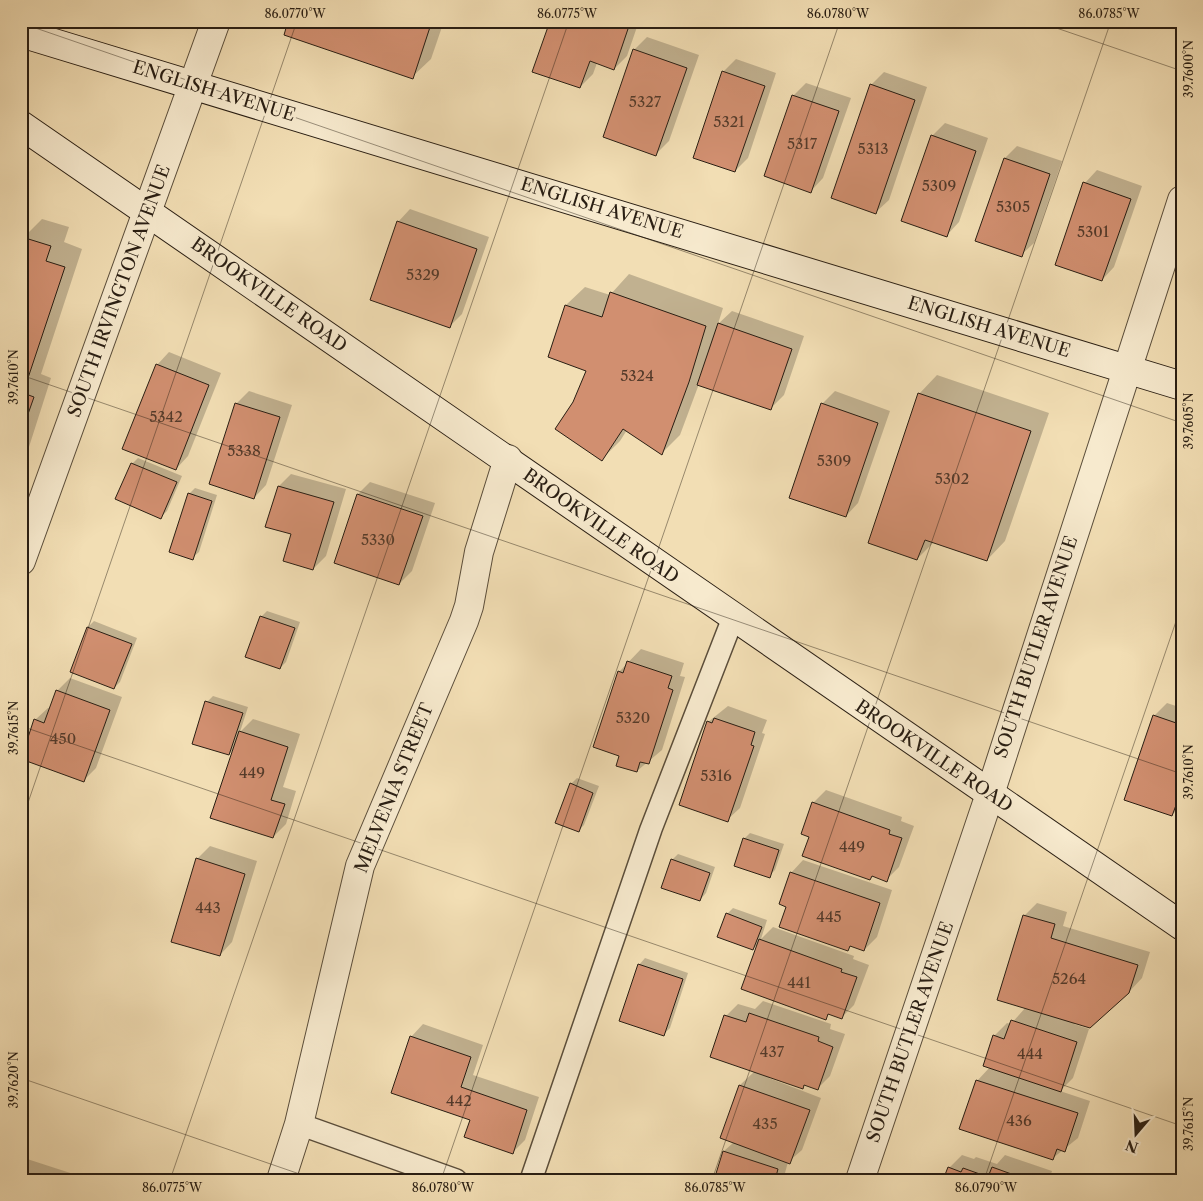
<svg xmlns="http://www.w3.org/2000/svg" width="1203" height="1201" font-family="'Libre Caslon Text',serif">
	<style>
		.shadow { fill: #0003 }
		.building { fill: #d18f70; stroke: #291e13 }
		.lines { fill: none; stroke-linecap: round; stroke-linejoin: round }
		.lane-casing { stroke: #5b4e3b; stroke-width: 24 }
		.street-casing { stroke: #5b4e3b; stroke-width: 30 }
		.secondary-casing { stroke: #291e13; stroke-width: 30 }
		.lane { stroke: #f7eace; stroke-width: 21 }
		.street { stroke: #f7eace; stroke-width: 28 }
		.secondary { stroke: #f7eace; stroke-width: 28 }
		.ticks { fill: none; stroke: #291e13; stroke-width: 1; stroke-opacity: 0.45 }
		.labels { text-anchor: middle; stroke-width: 5; stroke-linejoin: round; paint-order: stroke }
		.number-label { font-size: 15px; fill: #533a2a }
		.street-label { font-size: 18px; fill: #291e13; stroke: #f7eace }
		.neatline { fill: none; stroke: #291e13; stroke-width: 2 }
		.ticks-label { font-size: 12px; text-anchor: middle; fill: #291e13 }
	</style>
	<rect width="100%" height="100%" fill="#f2deb4"/>
	<filter id="stains"><feTurbulence type="fractalNoise" baseFrequency=".004" numOctaves="4"/><feColorMatrix values="0 0 0 0 .2 0 0 0 0 .09 0 0 0 0 .02 0 0 0 .5 -.17"/></filter>
	<radialGradient id="worn" r=".72"><stop offset=".6" stop-color="#630" stop-opacity="0"/><stop offset="1" stop-color="#630" stop-opacity=".3"/></radialGradient>
	<g class="shadow">
		<path d="M289,21H444L431,59L412,77Z"/>
		<path d="M551,21H639L627,56L614,69L597,63L593,74L580,87Z"/>
		<path d="M647,37L699,55L669,141L656,154L634,50Z"/>
		<path d="M736,59L776,73L748,158L735,171L723,72Z"/>
		<path d="M884,72L927,87L889,200L876,212L871,85Z"/>
		<path d="M806,83L851,98L823,178L811,191L766,176L794,95Z"/>
		<path d="M945,123L988,138L959,222L947,235L932,136Z"/>
		<path d="M1017,146L1062,161L1034,243L1021,255L1005,158Z"/>
		<path d="M1097,170L1142,186L1114,267L1102,280L1085,183Z"/>
		<path d="M410,209L489,237L462,314L450,326L398,222Z"/>
		<path d="M42,219L69,227L64,242L82,249L41,374L51,378L28,450L21,457V230L29,232Z"/>
		<path d="M629,274L723,308L718,324L732,311L804,336L784,395L771,408L699,384L680,435L662,453L627,430L620,441L602,459L574,402L587,370L566,305L585,287L610,295Z"/>
		<path d="M169,352L221,373L188,456L176,469L157,365Z"/>
		<path d="M937,375L1049,413L1005,541L987,560L934,542L917,559L919,394Z"/>
		<path d="M249,391L292,405L266,485L254,498L236,404Z"/>
		<path d="M835,391L890,411L858,503L846,516L822,404Z"/>
		<path d="M138,458L182,476L167,511L161,517L132,464Z"/>
		<path d="M291,474L346,489L326,556L313,569L293,534L267,526L279,486Z"/>
		<path d="M370,482L435,503L412,571L399,584L358,494Z"/>
		<path d="M195,488L217,495L199,552L192,558L189,494Z"/>
		<path d="M267,611L300,622L286,662L280,668L261,617Z"/>
		<path d="M94,621L137,638L120,682L114,688L71,671L88,627Z"/>
		<path d="M641,649L684,663L680,676L685,677L662,750L637,771L621,755L619,672Z"/>
		<path d="M70,678L122,697L96,768L83,781L21,758L35,720L48,708H51L57,691Z"/>
		<path d="M213,696L248,707L240,732L253,719L300,734L283,787L296,791L286,824L273,837L235,748L229,754L207,702Z"/>
		<path d="M1167,703L1182,708V805L1172,815L1154,716Z"/>
		<path d="M728,706L767,720L762,733L765,734L740,808L727,820L708,722Z"/>
		<path d="M577,778L599,786L584,825L578,831L571,784Z"/>
		<path d="M826,790L902,817L901,821L914,826L899,867L886,880L873,876L870,879L810,836L813,803Z"/>
		<path d="M750,833L784,844L775,870L769,876L744,839Z"/>
		<path d="M210,846L257,861L232,942L220,955L197,859Z"/>
		<path d="M678,854L715,867L706,893L700,900L672,860Z"/>
		<path d="M803,860L892,890L877,937L864,950L852,945L848,949L791,873Z"/>
		<path d="M1037,903L1067,912L1063,926L1150,952L1142,978L1129,992L1075,1022L1074,1024L1089,1029L1073,1078L1060,1091L1090,1101L1078,1138L1053,1158L977,1081L990,1067L994,1036L1007,1023L1011,1024L1026,1007L999,999L1025,915Z"/>
		<path d="M733,908L767,920L761,939L773,927L854,956L853,959L869,965L854,1005L842,1017L830,1013L826,1018L759,943L753,949L727,914Z"/>
		<path d="M645,958L688,973L670,1028L664,1034L639,965Z"/>
		<path d="M763,1001L831,1024L830,1029L845,1034L830,1076L818,1088L806,1084L802,1087L770,1076L769,1078L821,1098L802,1150L788,1162L785,1173L793,1176L792,1180H715L724,1151L734,1142L721,1138L740,1085L755,1071L726,1016L738,1004L755,1009Z"/>
		<path d="M423,1024L483,1045L473,1075L539,1097L525,1140L513,1152L471,1119L411,1037Z"/>
		<path d="M962,1155L974,1159L976,1157L997,1164L1005,1155L1052,1171L1049,1180H945L949,1168Z"/>
		<path d="M21,1157L92,1180H21Z"/>
	</g>
	<g class="building">
		<path d="M288,21H432L413,79L284,35Z"/>
		<path d="M550,21H624L630,23L614,70L590,61L580,88L532,72Z"/>
		<path d="M633,49L687,68L656,156L603,137Z"/>
		<path d="M722,71L765,86L735,172L693,158Z"/>
		<path d="M870,84L915,100L876,214L831,198Z"/>
		<path d="M792,95L839,111L811,193L764,176Z"/>
		<path d="M931,135L976,151L947,237L901,221Z"/>
		<path d="M1004,158L1050,174L1022,257L975,241Z"/>
		<path d="M1083,182L1131,199L1102,281L1055,265Z"/>
		<path d="M397,221L477,249L450,328L370,300Z"/>
		<path d="M22,237L51,246L46,261L65,267L23,393L34,397L21,434Z"/>
		<path d="M610,292L706,326L689,382L662,455L623,429L602,461L555,429L573,402L586,371L548,357L565,305L602,317Z"/>
		<path d="M718,323L792,349L771,410L697,385Z"/>
		<path d="M156,364L209,385L176,470L122,449Z"/>
		<path d="M918,393L1031,431L987,561L925,540L917,560L868,543Z"/>
		<path d="M235,403L280,417L254,499L209,484Z"/>
		<path d="M821,403L878,423L846,517L789,498Z"/>
		<path d="M131,463L177,482L161,519L115,499Z"/>
		<path d="M278,486L334,502L313,570L283,561L291,534L265,527Z"/>
		<path d="M188,493L212,501L193,560L169,552Z"/>
		<path d="M357,494L423,516L399,585L334,563Z"/>
		<path d="M260,616L295,628L280,669L245,657Z"/>
		<path d="M87,627L132,644L114,689L70,672Z"/>
		<path d="M627,661L672,676L668,688L673,690L649,764L640,762L637,772L616,766L619,756L593,747L618,671L623,673Z"/>
		<path d="M56,690L110,710L84,782L21,759L34,719L44,723Z"/>
		<path d="M205,701L243,713L229,755L192,744Z"/>
		<path d="M1153,715L1182,725V789L1172,816L1124,800Z"/>
		<path d="M714,718L755,732L751,745L754,746L728,822L679,805L707,721L712,723Z"/>
		<path d="M239,731L288,747L271,800L285,804L273,838L210,818Z"/>
		<path d="M570,783L593,793L579,832L555,823Z"/>
		<path d="M812,802L890,830L889,834L902,838L887,882L872,876L870,880L802,856L809,837L801,834Z"/>
		<path d="M743,838L779,850L770,878L734,866Z"/>
		<path d="M196,858L245,874L220,956L171,942Z"/>
		<path d="M671,859L710,873L700,901L661,888Z"/>
		<path d="M790,872L880,903L864,951L850,946L848,951L779,927L786,907L779,904Z"/>
		<path d="M726,913L762,927L753,950L717,937Z"/>
		<path d="M1023,915L1055,924L1051,938L1138,965L1129,993L1090,1028L997,1000Z"/>
		<path d="M759,939L842,969L841,972L857,977L842,1019L828,1014L826,1020L741,989Z"/>
		<path d="M638,964L683,979L664,1036L619,1021Z"/>
		<path d="M749,1013L819,1037L818,1041L833,1047L818,1090L804,1085L803,1089L710,1057L724,1015L746,1022Z"/>
		<path d="M1011,1020L1077,1042L1061,1092L983,1066L993,1035L1004,1039Z"/>
		<path d="M410,1036L471,1057L461,1087L527,1110L513,1154L464,1137L470,1120L391,1093Z"/>
		<path d="M976,1080L1078,1113L1065,1152L1057,1149L1053,1160L959,1129Z"/>
		<path d="M739,1085L810,1110L790,1164L720,1138Z"/>
		<path d="M723,1151L778,1169L775,1180H714Z"/>
		<path d="M948,1167L961,1172L963,1168L988,1177L992,1167L1028,1180H943Z"/>
		<path d="M21,1173L42,1180H21Z"/>
	</g>
	<g class="lines">
		<g class="lane-casing">
			<g id="lane">
				<path d="M299,1124L456,1180"/>
				<path d="M531,1180L651,829L733,618"/>
			</g>
		</g>
		<g class="street-casing">
			<g id="street">
				<path d="M21,561L216,21"/>
				<path d="M281,1180L299,1124L360,866L464,621L469,606L479,552L508,459"/>
				<path d="M860,1180L990,794L1182,200"/>
			</g>
		</g>
		<g class="secondary-casing">
			<g id="secondary">
				<path d="M21,33L1182,386"/>
				<path d="M21,125L1182,926"/>
			</g>
		</g>
		<use href="#lane" class="lane"/>
		<use href="#street" class="street"/>
		<use href="#secondary" class="secondary"/>
	</g>
	<path class="ticks" d="M1036,21L1182,71M21,23L1182,423M21,35L26,21M21,375L1182,774M21,726L1182,1126M21,823L297,21M21,1078L317,1180M170,1180L569,21M441,1180L840,21M712,1180L1111,21M984,1180L1182,604"/>
	<g class="labels">
		<g class="number-label">
			<text x="645" y="107">5327</text>
			<text x="729" y="127">5321</text>
			<text x="802" y="149">5317</text>
			<text x="873" y="154">5313</text>
			<text x="939" y="191">5309</text>
			<text x="1013" y="212">5305</text>
			<text x="1093" y="237">5301</text>
			<text x="423" y="280">5329</text>
			<text x="637" y="381">5324</text>
			<text x="166" y="422">5342</text>
			<text x="244" y="456">5338</text>
			<text x="834" y="466">5309</text>
			<text x="952" y="484">5302</text>
			<text x="378" y="545">5330</text>
			<text x="633" y="723">5320</text>
			<text x="63" y="744">450</text>
			<text x="252" y="778">449</text>
			<text x="716" y="781">5316</text>
			<text x="852" y="852">449</text>
			<text x="208" y="913">443</text>
			<text x="829" y="922">445</text>
			<text x="1069" y="984">5264</text>
			<text x="799" y="988">441</text>
			<text x="772" y="1057">437</text>
			<text x="1030" y="1059">444</text>
			<text x="459" y="1106">442</text>
			<text x="1019" y="1126">436</text>
			<text x="765" y="1129">435</text>
		</g>
		<g class="street-label">
			<text transform="translate(214 91) rotate(17)" y="6">ENGLISH AVENUE</text>
			<text transform="translate(602 208) rotate(17)" y="6">ENGLISH AVENUE</text>
			<text transform="translate(119 291) rotate(-70)" y="6">SOUTH IRVINGTON AVENUE</text>
			<text transform="translate(269 295) rotate(35)" y="6">BROOKVILLE ROAD</text>
			<text transform="translate(989 327) rotate(17)" y="6">ENGLISH AVENUE</text>
			<text transform="translate(601 526) rotate(35)" y="6">BROOKVILLE ROAD</text>
			<text transform="translate(1036 647) rotate(-72)" y="6">SOUTH BUTLER AVENUE</text>
			<text transform="translate(934 756) rotate(34)" y="6">BROOKVILLE ROAD</text>
			<text transform="translate(394 788) rotate(-68)" y="6">MELVENIA STREET</text>
			<text transform="translate(910 1032) rotate(-71)" y="6">SOUTH BUTLER AVENUE</text>
		</g>
	</g>
	<rect width="1203" height="1201" fill="none" stroke="#f2deb4" stroke-width="55"/>
	<g transform="translate(1136 1134) rotate(199)" stroke="#f7eace" stroke-width="4" paint-order="stroke">
	<path d="M0-4L9 19L0 12L-9 19Z" fill="#291e13"/>
	<text y="-8" font-size="14" font-weight="bold" text-anchor="middle" fill="#291e13">N</text>
	</g>
	<rect x="28" y="28" width="1148" height="1146" class="neatline"/>
	<g class="ticks-label">
		<text x="295" y="18">86.0770°W</text>
		<text x="567" y="18">86.0775°W</text>
		<text x="838" y="18">86.0780°W</text>
		<text x="1109" y="18">86.0785°W</text>
		<text transform="translate(1189 69) rotate(-90)" y="4">39.7600°N</text>
		<text transform="translate(14 377) rotate(-90)" y="4">39.7610°N</text>
		<text transform="translate(1189 421) rotate(-90)" y="4">39.7605°N</text>
		<text transform="translate(14 728) rotate(-90)" y="4">39.7615°N</text>
		<text transform="translate(1189 772) rotate(-90)" y="4">39.7610°N</text>
		<text transform="translate(14 1080) rotate(-90)" y="4">39.7620°N</text>
		<text transform="translate(1189 1124) rotate(-90)" y="4">39.7615°N</text>
		<text x="172" y="1192">86.0775°W</text>
		<text x="443" y="1192">86.0780°W</text>
		<text x="715" y="1192">86.0785°W</text>
		<text x="986" y="1192">86.0790°W</text>
	</g>
	<rect width="100%" height="100%" filter="url(#stains)"/>
	<rect width="100%" height="100%" fill="url(#worn)"/>
</svg>
